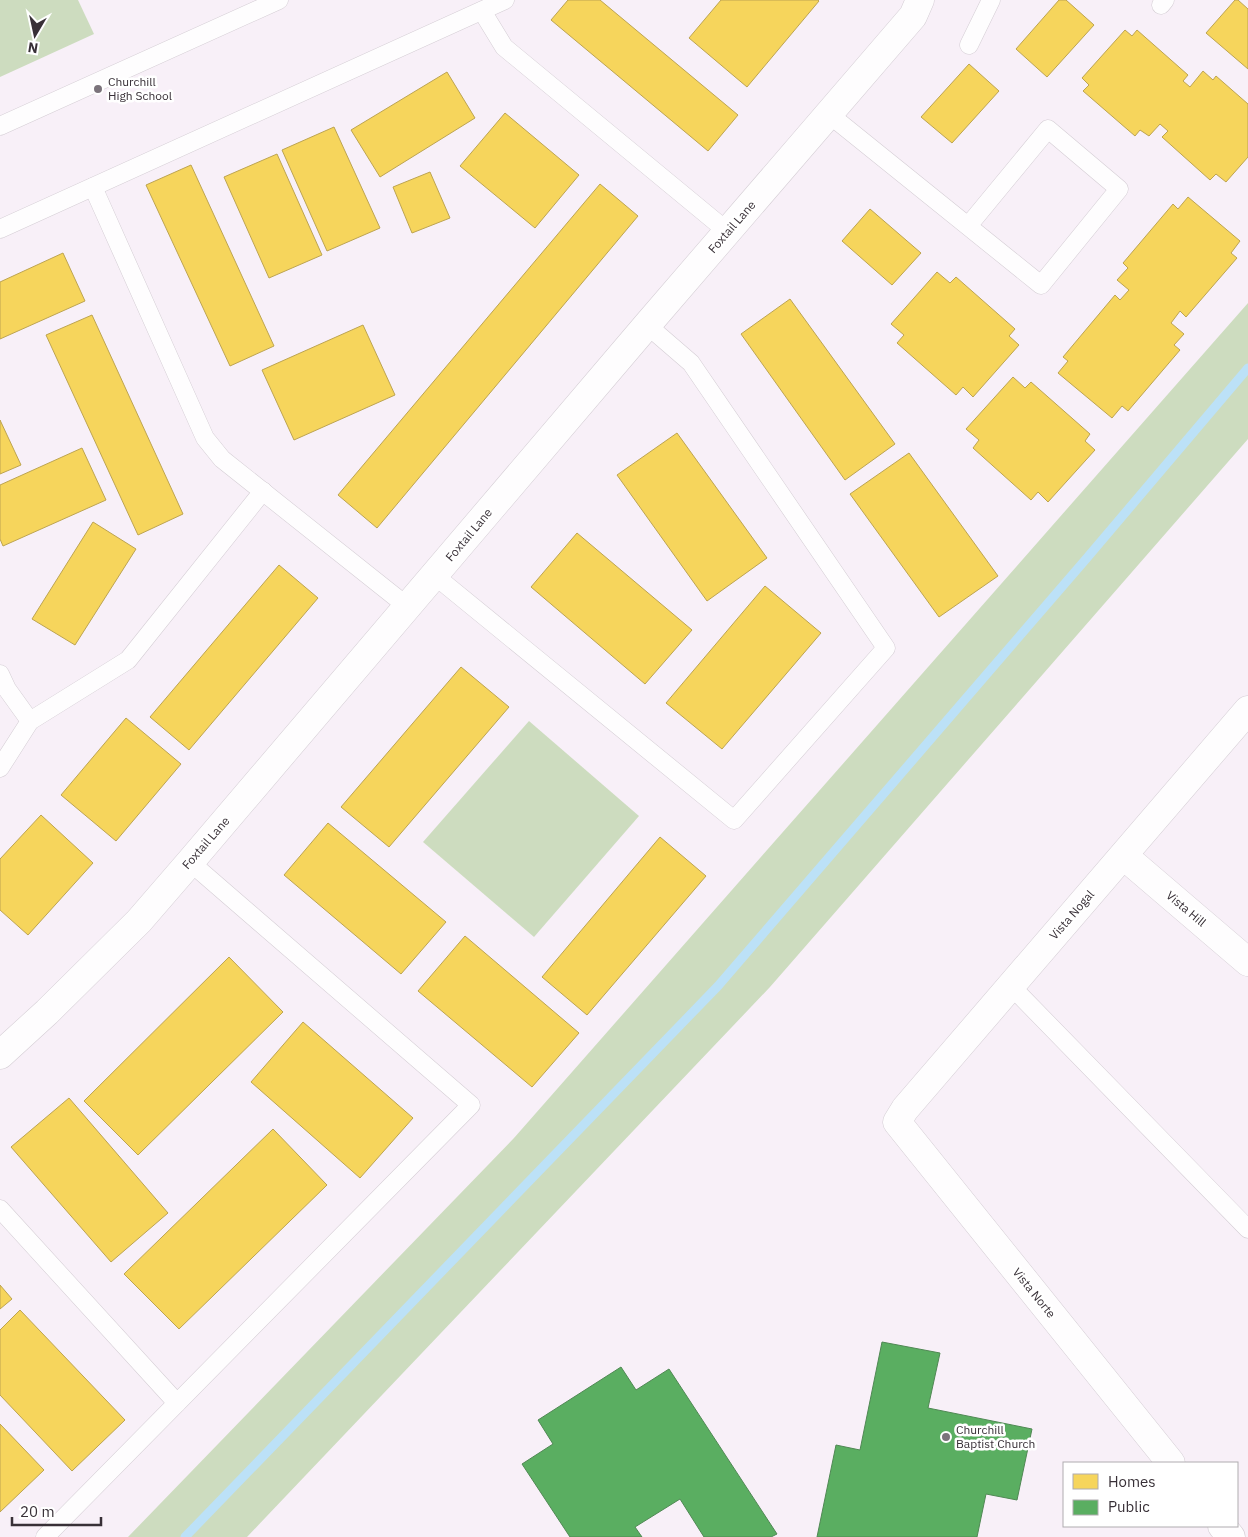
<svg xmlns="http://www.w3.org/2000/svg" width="1248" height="1537" font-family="'IBM Plex Sans',sans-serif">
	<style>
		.green { fill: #cddcbf }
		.homes { fill: #f6d55c; stroke: #bda451 }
		.public { fill: #5aae61; stroke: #508854 }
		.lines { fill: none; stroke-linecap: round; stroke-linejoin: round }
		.stream { stroke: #bce1f7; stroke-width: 9 }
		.lane-casing { stroke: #d4cdd4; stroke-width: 19 }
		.street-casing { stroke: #d4cdd4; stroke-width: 29 }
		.lane { stroke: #fefdfe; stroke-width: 18 }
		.street { stroke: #fefdfe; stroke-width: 28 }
		.poi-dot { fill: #7b737b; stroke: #fff; stroke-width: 2 }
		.labels { text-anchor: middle; stroke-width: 5; stroke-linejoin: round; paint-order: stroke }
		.poi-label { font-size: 12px; fill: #383037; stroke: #fff; text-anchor: start }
		.street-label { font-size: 12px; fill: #383037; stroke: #fff }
	</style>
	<rect width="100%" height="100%" fill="#f8f0f8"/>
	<g class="green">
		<path d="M0,0H78L94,34L0,77Z"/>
		<path d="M1248,303V439L770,987L247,1537H128L514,1138Z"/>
		<path d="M529,721L639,816L534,937L423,842Z"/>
	</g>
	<g class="homes">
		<path d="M568,0H600L738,115L708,151L551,20Z"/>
		<path d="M721,0H818L819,1L747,87L689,38Z"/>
		<path d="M1059,0H1066L1094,25L1047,77L1016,49Z"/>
		<path d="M1235,0H1238L1248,9V69L1206,33Z"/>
		<path d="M1125,30L1132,36L1137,30L1188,75L1183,81L1190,87L1203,71L1213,80L1216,76L1248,104V157L1226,182L1216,174L1210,180L1162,137L1168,131L1160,124L1149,136L1140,130L1135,136L1083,91L1089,85L1082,78Z"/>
		<path d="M969,64L999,91L952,143L921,117Z"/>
		<path d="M447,72L475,118L380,177L351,130Z"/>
		<path d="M505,113L579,175L535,228L460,166Z"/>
		<path d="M334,127L380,228L327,251L282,150Z"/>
		<path d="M277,154L322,255L269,278L224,177Z"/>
		<path d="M191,165L274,346L230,366L146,185Z"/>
		<path d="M430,172L450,218L412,233L393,187Z"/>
		<path d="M600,184L638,216L377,528L338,495Z"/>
		<path d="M1188,197L1240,241L1231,253L1237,258L1186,317L1180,311L1171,323L1184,334L1174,345L1180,350L1128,411L1122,406L1112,418L1058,373L1068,361L1063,357L1115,295L1120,300L1129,290L1117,280L1128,268L1123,263L1173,204L1178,209Z"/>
		<path d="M870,209L921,253L892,285L842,241Z"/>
		<path d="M63,253L85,301L0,339V282Z"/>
		<path d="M937,272L950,283L956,277L1015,329L1009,336L1019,345L973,397L963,387L956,395L897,343L904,335L891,324Z"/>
		<path d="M790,299L895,444L845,480L741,334Z"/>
		<path d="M92,315L183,514L138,535L46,335Z"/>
		<path d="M363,325L395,395L294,440L262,370Z"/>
		<path d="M1013,377L1025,388L1031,382L1090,434L1085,441L1095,450L1048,502L1038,492L1031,500L973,448L979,440L966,429Z"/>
		<path d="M0,420L21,465L0,474Z"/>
		<path d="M677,433L767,558L707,601L617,475Z"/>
		<path d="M82,448L106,500L3,546L0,539V485Z"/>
		<path d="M909,453L998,576L939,617L850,494Z"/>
		<path d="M93,522L136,549L75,645L32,619Z"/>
		<path d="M577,533L692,630L645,684L531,587Z"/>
		<path d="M279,565L318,598L189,750L150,717Z"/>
		<path d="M765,586L821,633L722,749L666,703Z"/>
		<path d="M461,667L509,707L389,847L341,807Z"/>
		<path d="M126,718L181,764L116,841L61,795Z"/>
		<path d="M41,815L93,863L28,935L0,910V859Z"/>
		<path d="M328,823L446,922L401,974L284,875Z"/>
		<path d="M660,837L706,876L587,1015L542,977Z"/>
		<path d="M465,936L579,1033L532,1087L418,991Z"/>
		<path d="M229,957L283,1012L138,1155L84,1101Z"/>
		<path d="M303,1022L413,1118L360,1178L251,1082Z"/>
		<path d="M69,1098L168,1213L111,1262L11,1147Z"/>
		<path d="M273,1129L327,1185L179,1329L124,1274Z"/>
		<path d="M0,1285L12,1299L0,1309Z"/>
		<path d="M20,1310L125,1420L72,1471L0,1395V1330Z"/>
		<path d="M0,1424L44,1470L0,1512Z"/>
	</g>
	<g class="public">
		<path d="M882,1342L940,1353L928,1408L1032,1429L1017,1500L986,1494L977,1537H817L836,1445L860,1450Z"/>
		<path d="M621,1367L636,1390L669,1369L777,1534L771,1537H704L680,1499L635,1527L642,1537H570L522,1464L553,1444L538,1420Z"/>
	</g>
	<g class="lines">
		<path class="stream" d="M185,1537L718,986L1086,559L1248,368"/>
		<g class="lane-casing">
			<g id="lane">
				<path d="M1161,5L1165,0"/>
				<path d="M482,11L504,47L728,232"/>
				<path d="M969,45L991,0"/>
				<path d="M830,115L1041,285L1119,189L1048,129L968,226"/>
				<path d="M0,126L279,0"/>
				<path d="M93,187L205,438L222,459L408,607"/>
				<path d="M0,229L505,0"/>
				<path d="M434,575L734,820L886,648L691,363L647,325"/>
				<path d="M0,674L7,689L30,721"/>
				<path d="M0,768L30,721L128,660L263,491"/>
				<path d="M1010,985L1248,1229"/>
				<path d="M0,1209L177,1403"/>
				<path d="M45,1537L471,1105L190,862"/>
			</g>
		</g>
		<g class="street-casing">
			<g id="street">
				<path d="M1124,856L1248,962"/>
				<path d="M0,1055L47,1012L139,921L190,862L647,325L913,16L920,0"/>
				<path d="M1171,1463L897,1122L905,1109L1248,710"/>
				<path d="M1222,1526L1231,1537"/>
			</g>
		</g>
		<use href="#lane" class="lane"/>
		<use href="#street" class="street"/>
	</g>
	<g class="poi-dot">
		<circle cx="98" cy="89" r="5"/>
		<circle cx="946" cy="1437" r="5"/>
	</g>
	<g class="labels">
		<g class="poi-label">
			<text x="108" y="86">Churchill<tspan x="108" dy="14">High School</tspan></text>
			<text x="956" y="1434">Churchill<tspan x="956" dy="14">Baptist Church</tspan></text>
		</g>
		<g class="street-label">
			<text transform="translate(732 227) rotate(-49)" y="4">Foxtail Lane</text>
			<text transform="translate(469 535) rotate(-50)" y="4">Foxtail Lane</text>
			<text transform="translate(206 843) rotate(-49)" y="4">Foxtail Lane</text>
			<text transform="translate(1186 909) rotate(40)" y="4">Vista Hill</text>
			<text transform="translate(1072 915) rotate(-49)" y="4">Vista Nogal</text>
			<text transform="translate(1034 1293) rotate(51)" y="4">Vista Norte</text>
		</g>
	</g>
	<rect x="1063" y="1462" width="175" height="65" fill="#ffffff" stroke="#afacaf"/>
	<rect x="1073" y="1474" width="25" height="15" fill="#f6d55c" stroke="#afacaf"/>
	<text x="1108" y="1487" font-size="15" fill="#383037">Homes</text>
	<rect x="1073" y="1500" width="25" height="15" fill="#5aae61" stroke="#afacaf"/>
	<text x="1108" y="1512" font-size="15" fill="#383037">Public</text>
	<g transform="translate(35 35) rotate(189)" stroke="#ffffff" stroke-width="4" paint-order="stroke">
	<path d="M0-4L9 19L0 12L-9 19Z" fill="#383037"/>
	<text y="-8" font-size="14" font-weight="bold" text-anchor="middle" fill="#383037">N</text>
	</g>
	<path d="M12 1517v8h89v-8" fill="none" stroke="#383037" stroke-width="2.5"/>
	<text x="20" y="1517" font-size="15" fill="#383037" stroke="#ffffff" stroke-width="4" paint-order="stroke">20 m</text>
</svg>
